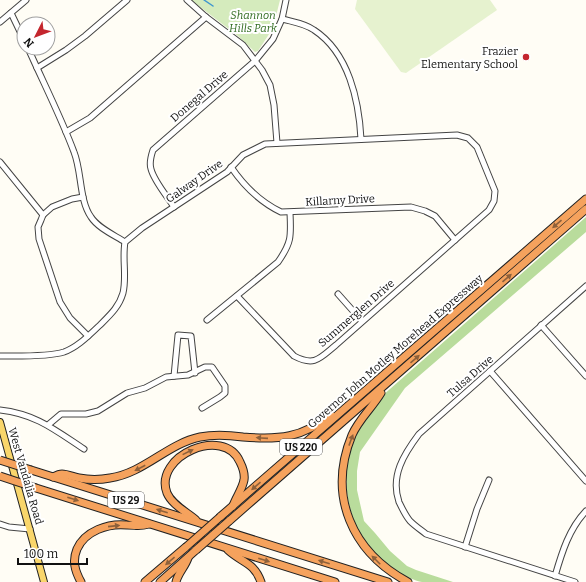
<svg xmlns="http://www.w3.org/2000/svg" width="586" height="582" font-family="Bitter,serif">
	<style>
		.green { fill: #d5ebbd }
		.forest { fill: #b9dc9c }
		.pitch { fill: #e6f2cf }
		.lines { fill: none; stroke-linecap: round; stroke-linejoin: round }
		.stream { stroke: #3f96cf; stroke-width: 1.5 }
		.minor-casing { stroke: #444; stroke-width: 7 }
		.major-casing { stroke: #222; stroke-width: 8 }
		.highway-casing { stroke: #222; stroke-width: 9 }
		.minor { stroke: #fff; stroke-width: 5 }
		.major { stroke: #f9d66b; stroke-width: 6 }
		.highway { stroke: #f5a25d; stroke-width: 7 }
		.highway-bridge-casing { stroke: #222; stroke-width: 9; stroke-linecap: butt }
		.highway-bridge { stroke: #f5a25d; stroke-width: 7 }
		.oneway { fill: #8e613b }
		.poi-dot { fill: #c4262e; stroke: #fff; stroke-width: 1.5 }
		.labels { text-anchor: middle; stroke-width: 4; stroke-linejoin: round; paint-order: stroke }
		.shield { fill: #fff; stroke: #585858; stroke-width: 1 }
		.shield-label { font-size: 10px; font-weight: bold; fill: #111 }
		.park-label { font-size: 11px; font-style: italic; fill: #2f6b1f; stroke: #fff }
		.poi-label { font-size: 11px; fill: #111; stroke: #fff; text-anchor: end }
		.street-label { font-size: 11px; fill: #111; stroke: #fff }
	</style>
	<rect width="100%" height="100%" fill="#fffdf5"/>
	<path class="green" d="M191,0H280L273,28L258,51L255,52L238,36Z"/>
	<path class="forest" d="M586,217V232L405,388L360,452L357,471V490L364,521L375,533L390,551L407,566L416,570L453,582C443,582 432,582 422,582C415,581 408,577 402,574C354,552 334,487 354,440C360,423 371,410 382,396Z"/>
	<path class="pitch" d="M357,0H490L497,10L406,73L401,72L355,9Z"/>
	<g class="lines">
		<path class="stream" d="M204,0L213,6"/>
		<g class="minor-casing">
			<g id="minor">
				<path d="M187,0L206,17L243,45L262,70L270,85L274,105L277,143"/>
				<path d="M11,13L24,40"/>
				<path d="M282,19C293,22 304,23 314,30C349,53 359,101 361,139"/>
				<path d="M0,22L26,0"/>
				<path d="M28,48C43,82 61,117 74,152C82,172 79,200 91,217C98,228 114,235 125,242"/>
				<path d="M37,68L66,50L85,36L127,0"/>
				<path d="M66,132L90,118L206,17"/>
				<path d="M0,162L43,215"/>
				<path d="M231,167C244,186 260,202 281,212L411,207L425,211L435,216L455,240"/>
				<path d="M83,197L72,199L52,207L43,215L41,220L38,227L39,239L60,302L70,318L88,336"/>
				<path d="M174,207C167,196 154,181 151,169C149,163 151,156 153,150L255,61L273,39L282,19L286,0"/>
				<path d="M338,294L362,321"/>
				<path d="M207,320L278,262C292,242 291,236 290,213"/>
				<path d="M541,325L586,376"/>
				<path d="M0,356C17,356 48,357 64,352C78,347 89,335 100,325C110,315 119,307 123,293C127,276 122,259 125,242L142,228L227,172L243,155L265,144L457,135L468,138L477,147L495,191L494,201L489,210L336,345C320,358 315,367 294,356L237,296"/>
				<path d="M490,371L586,481"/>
				<path d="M174,376L178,335L191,336L195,373"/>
				<path d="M0,410C36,414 55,430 84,449"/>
				<path d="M48,425L61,414H86L98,411L127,393L145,388L166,377L188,375L205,367H212L225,386V393L220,397L202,408"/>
				<path d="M0,524L9,527L30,529"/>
				<path d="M465,547L477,509L489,480"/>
				<path d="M555,576C562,552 569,529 586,511"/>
				<path d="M575,582L426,534C421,530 415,526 410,521C405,515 402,508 399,502C390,476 404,454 419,434L586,286"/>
			</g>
		</g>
		<g class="major-casing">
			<path id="major" d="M0,422L44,582"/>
		</g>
		<g class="highway-casing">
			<g id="highway">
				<path d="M381,393C372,408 359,419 352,435C327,496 352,552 408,582"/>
				<path d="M31,470L388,582"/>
				<path d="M53,477C55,476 59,474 62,474C67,474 74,477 79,478C89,480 100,480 110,478C144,473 167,444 200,437C215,434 228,435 243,437C279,440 302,438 331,415"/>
				<path d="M36,488L335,582"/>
				<path d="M220,517L586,199"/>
				<path d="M196,520C187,512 172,505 167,493C153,456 224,425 240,462C243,468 245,474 244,480C242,490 236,497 233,506"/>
				<path d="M229,521L586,209"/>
				<path d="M228,550C242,563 254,562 261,582"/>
				<path d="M81,582C75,571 72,561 77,549C85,531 108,523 127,525C137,525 138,527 149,524"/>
				<path d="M145,582L186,547"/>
				<path d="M160,582L196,550"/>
				<path d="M176,582C178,573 185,567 188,558"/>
			</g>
		</g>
		<use href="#minor" class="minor"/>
		<use href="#major" class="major"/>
		<use href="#highway" class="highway"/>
		<g class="highway-bridge-casing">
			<g id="highway-bridge">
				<path d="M0,460L31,470"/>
				<path d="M0,476L36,488"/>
				<path d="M186,547L220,517"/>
				<path d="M196,550L229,521"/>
			</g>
		</g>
		<use href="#highway-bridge" class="highway-bridge"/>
	</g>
	<defs><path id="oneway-solid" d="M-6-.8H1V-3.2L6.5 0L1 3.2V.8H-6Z"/></defs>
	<g class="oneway">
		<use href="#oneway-solid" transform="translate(557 224) rotate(139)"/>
		<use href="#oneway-solid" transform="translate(507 278) rotate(-41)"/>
		<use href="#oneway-solid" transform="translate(415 359) rotate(-41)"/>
		<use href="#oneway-solid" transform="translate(262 438) rotate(-176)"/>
		<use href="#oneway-solid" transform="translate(351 440) rotate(-70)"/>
		<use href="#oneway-solid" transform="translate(188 452) rotate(-26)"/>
		<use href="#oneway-solid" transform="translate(140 468) rotate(152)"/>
		<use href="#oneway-solid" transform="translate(256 486) rotate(139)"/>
		<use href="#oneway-solid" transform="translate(73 499) rotate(18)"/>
		<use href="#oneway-solid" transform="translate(162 511) rotate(-163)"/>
		<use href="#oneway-solid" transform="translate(114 526) rotate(-6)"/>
		<use href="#oneway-solid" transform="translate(264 560) rotate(17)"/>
		<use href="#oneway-solid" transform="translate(376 560) rotate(-135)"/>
		<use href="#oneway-solid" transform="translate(170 561) rotate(140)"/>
		<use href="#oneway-solid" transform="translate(324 562) rotate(-163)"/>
	</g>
	<circle class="poi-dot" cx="526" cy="57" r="4"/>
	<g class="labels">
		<g class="shield">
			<rect x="280" y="439" width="42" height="16" rx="3"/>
			<rect x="108" y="492" width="36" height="16" rx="3"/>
		</g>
		<g class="shield-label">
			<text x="301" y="451">US 220</text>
			<text x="126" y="504">US 29</text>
		</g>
		<g class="park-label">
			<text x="253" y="19">Shannon<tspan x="253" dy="13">Hills Park</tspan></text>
		</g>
		<g class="poi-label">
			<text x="518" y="55">Frazier<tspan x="518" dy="13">Elementary School</tspan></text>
		</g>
		<g class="street-label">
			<text transform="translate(199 96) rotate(-41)" y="4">Donegal Drive</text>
			<text transform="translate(194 181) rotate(-35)" y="4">Galway Drive</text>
			<text transform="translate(340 200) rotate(-3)" y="4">Killarny Drive</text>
			<text transform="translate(356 313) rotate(-41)" y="4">Summerglen Drive</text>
			<text transform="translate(395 351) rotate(-41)" y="4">Governor John Motley Morehead Expressway</text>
			<text transform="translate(470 376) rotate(-41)" y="4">Tulsa Drive</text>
			<text transform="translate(26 476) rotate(74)" y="4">West Vandalia Road</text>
		</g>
	</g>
	<g transform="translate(36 36) rotate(228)"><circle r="19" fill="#ffffff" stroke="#a0a0a0"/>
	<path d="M0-3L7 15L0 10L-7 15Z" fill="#c4262e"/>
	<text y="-6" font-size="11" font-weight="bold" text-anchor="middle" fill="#111111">N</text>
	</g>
	<path d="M18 558v6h69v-6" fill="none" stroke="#111111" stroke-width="2"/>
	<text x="24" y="558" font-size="12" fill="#111111" stroke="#ffffff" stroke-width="3" paint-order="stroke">100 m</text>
</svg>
